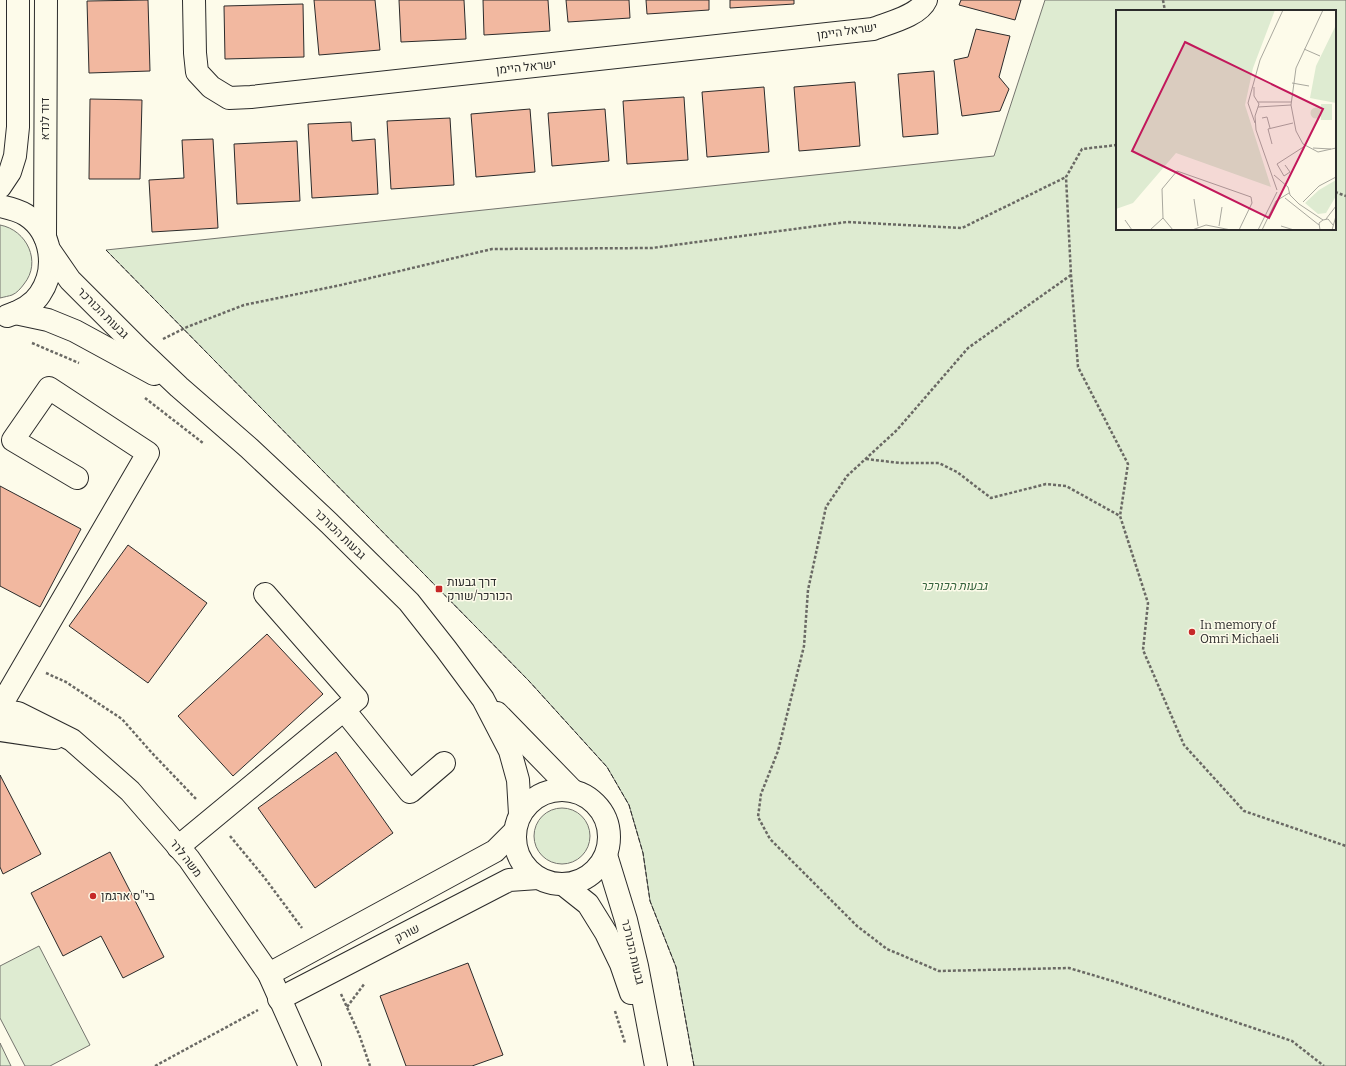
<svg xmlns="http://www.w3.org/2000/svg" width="1346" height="1066" font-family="Bitter,Heebo,serif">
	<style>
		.green { fill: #deebd1; stroke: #74746e; fill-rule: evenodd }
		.building { fill: #f2b8a0; stroke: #2b2b2b }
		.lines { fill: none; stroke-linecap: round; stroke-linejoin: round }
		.minor-casing { stroke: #2b2b2b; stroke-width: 24 }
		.path { stroke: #6a6964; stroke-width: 2.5; stroke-dasharray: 3 2; stroke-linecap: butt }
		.minor { stroke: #fdfbea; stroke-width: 22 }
		.fence { stroke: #2b2b2b; stroke-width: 1; stroke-dasharray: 5 2; stroke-linecap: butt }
		.poi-dot { fill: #c62828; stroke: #fdfbea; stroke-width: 1.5 }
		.labels { text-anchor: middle; stroke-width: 3; stroke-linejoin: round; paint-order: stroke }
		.street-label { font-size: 12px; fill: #2b2b2b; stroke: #fdfbea }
		.poi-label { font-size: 12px; fill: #2b2b2b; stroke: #fdfbea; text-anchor: start }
		.park-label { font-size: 12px; font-style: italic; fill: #34623c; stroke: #fdfbea }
		.inset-road { fill: none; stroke: #a9a89e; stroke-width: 1 }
		.view { fill: #c2185b; fill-opacity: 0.15; stroke: #c2185b; stroke-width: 2 }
		.inset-edge { fill: none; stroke: #2b2b2b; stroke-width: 2 }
	</style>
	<rect width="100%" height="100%" fill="#fdfbea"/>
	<g class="green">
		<path d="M1045,0H1346V1066H694L676,967L650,901L643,853L629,805L607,767L529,681L106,250L994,156ZM1117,11H1335V229H1117Z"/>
		<path d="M0,225C27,230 42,262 24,284C21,288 17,293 12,295C9,296 4,297 0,298Z"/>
		<circle cx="562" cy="836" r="28"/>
		<path d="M39,946L90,1045L50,1066H25L0,1018V966Z"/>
		<path d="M0,1043L11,1066H0Z"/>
	</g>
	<g class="building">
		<path d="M148,0L150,71L89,73L87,1Z"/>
		<path d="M314,0H375L380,50L319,55Z"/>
		<path d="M399,0H464L466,39L401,42Z"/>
		<path d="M483,0H548L550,31L484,35Z"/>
		<path d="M566,0H629L630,18L568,22Z"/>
		<path d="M646,0H709V10L647,14Z"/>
		<path d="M730,0H794V4L730,8Z"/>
		<path d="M961,0H1021L1015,20L959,5Z"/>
		<path d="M303,4L304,57L225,59L224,6Z"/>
		<path d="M976,29L1010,36L999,77L1009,89L1000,111L962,116L954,60L968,57Z"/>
		<path d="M934,71L938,134L903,137L898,74Z"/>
		<path d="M855,82L860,146L799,151L794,87Z"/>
		<path d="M764,87L769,152L707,157L702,92Z"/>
		<path d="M684,97L688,160L627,164L623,101Z"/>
		<path d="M90,99L142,100L140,179H89Z"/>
		<path d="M530,109L535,172L476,177L471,114Z"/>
		<path d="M605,109L609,161L552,166L548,113Z"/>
		<path d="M450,118L454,185L391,189L387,121Z"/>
		<path d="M351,122L352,141L375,139L378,194L312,198L308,124Z"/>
		<path d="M213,139L218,228L152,232L149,180L184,178L182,140Z"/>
		<path d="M297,141L300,201L237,204L234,144Z"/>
		<path d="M0,486L81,529L40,607L0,586Z"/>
		<path d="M128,545L207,603L148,683L69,626Z"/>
		<path d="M267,634L323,694L233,776L178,716Z"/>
		<path d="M336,752L393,833L315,888L258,808Z"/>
		<path d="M0,775L41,854L3,874L0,867Z"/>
		<path d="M110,852L164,957L123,978L101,936L63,956L31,893Z"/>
		<path d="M468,963L503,1055L472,1066H406L380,996Z"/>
	</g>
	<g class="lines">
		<g class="minor-casing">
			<g id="minor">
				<path d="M194,0L195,53L197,72L211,87L229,98L251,97L873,29C888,23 919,16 926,0"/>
				<path d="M0,187L10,172L15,156L18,127V0"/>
				<path d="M0,206C9,208 18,210 26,215C52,232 57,269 40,294C33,305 19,312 7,316"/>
				<path d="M45,237L46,0"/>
				<path d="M50,251L70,280L140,350L179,387L249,448L329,523L409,602L446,649L483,699L510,751L518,780L520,814"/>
				<path d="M15,313L48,320L75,331L154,374"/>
				<path d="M0,707L148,453L49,388L13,440L77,478"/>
				<path d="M0,710L18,713L72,740L130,791L189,859L269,974L310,1066"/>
				<path d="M344,710L410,792L444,763"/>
				<path d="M497,713L573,791"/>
				<path d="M0,730L55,738"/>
				<circle cx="562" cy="837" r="47"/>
				<path d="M178,847L357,699L265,594"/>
				<path d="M606,855L626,920L637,966L656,1066"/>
				<path d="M564,885L588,904L606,933L621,964L631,993"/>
				<path d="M269,974L495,851L514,832"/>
				<path d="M279,999L509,880L538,878"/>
			</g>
		</g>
		<g class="path">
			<path d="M1163,0L1165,11"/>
			<path d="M1117,145L1082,149L1066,177L1071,275L1078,367L1128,464L1120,516L1148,603L1143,650L1184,745L1244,811L1346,846"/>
			<path d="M1335,192L1346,196"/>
			<path d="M1071,275L968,348L897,430L847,476L826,507L808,590L804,646L778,751L761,794L758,817L770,839L857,926L887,949L939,971L1069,968L1116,982L1292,1041L1324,1066"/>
			<path d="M163,339L187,327L244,305L341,285L492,249L652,248L847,222L962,228L1066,177"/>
			<path d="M32,343L79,363"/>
			<path d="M145,398L203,443"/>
			<path d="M866,459L900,463H939L957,472L991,498L1046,484L1066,486L1120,516"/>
			<path d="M46,673L66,682L122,719L152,753L197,800"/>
			<path d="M230,836L264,877L302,928"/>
			<path d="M341,994L359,1034L370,1066"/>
			<path d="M347,1007L365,983"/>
			<path d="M615,1011L625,1043"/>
			<path d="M155,1066L258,1010"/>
		</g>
		<use href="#minor" class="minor"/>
		<path class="fence" d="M106,250L529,681L607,767L629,805L643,853L650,901L676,967L694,1066"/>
	</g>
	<g class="poi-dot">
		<rect x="435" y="585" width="8" height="8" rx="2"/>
		<circle cx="1192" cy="632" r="4"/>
		<circle cx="93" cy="896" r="4"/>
	</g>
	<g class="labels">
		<g class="street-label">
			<text transform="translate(847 31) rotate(-8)" y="4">ישראל היימן</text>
			<text transform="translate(526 67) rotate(-6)" y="4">ישראל היימן</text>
			<text transform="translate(45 119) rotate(-90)" y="4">דוד לנדא</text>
			<text transform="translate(103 313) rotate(45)" y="4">גבעות הכורכר</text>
			<text transform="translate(340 534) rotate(44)" y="4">גבעות הכורכר</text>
			<text transform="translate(186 858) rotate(52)" y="4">משה לרר</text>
			<text transform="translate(407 933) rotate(-27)" y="4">שורק</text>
			<text transform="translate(633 952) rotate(77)" y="4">גבעות הכורכר</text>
		</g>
		<g class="poi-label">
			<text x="447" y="586">דרך גבעות<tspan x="447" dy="14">הכורכר/שורק</tspan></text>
			<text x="1200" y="629">In memory of<tspan x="1200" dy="14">Omri Michaeli</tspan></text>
			<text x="101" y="900">בי"ס ארגמן</text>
		</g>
		<g class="park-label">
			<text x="954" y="590">גבעות הכורכר</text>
		</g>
	</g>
	<g transform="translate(1116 10)">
		<rect width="220" height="220" fill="#fdfbea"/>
		<path d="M0,0H159L137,58L129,95L155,177L60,143L17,193L0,199ZM220,15V93L194,88L200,56ZM205,94H216V110H205ZM194.5 103a5.5 5.5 0 1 1 11 0a5.5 5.5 0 1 1-11 0ZM220,170V186L210,203L202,204L189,193L203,180Z" fill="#deebd1"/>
		<path class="inset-road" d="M207,0L180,58L175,95L180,121L187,134L202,142L220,138M188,39L204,46M176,73L193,76M138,77V86L143,94L139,106L140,120L161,180M142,92H175M142,97L175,95M146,108L151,107L154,118M139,113L132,93L144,50L167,0M156,134L152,119L177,113M197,138L215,139M169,155L174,162L168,166L161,154L189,136M158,165L172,177L174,185L183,194L207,210M169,188L203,215M78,189L82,216M187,192L203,176L220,167M47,208L57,220M210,209L220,196M9,210L16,220M103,216L106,197M165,216L178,220M34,220L47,208L46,179L61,161L135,187L136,193L123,220M76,220L90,215L115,220M142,220L161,182M146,220L160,191L173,183M204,220L203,213L207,210L212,209L217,215M216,220L220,206"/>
		<path class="view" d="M69,32L207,99L153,208L16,141Z"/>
		<rect width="220" height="220" class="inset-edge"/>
	</g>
</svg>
